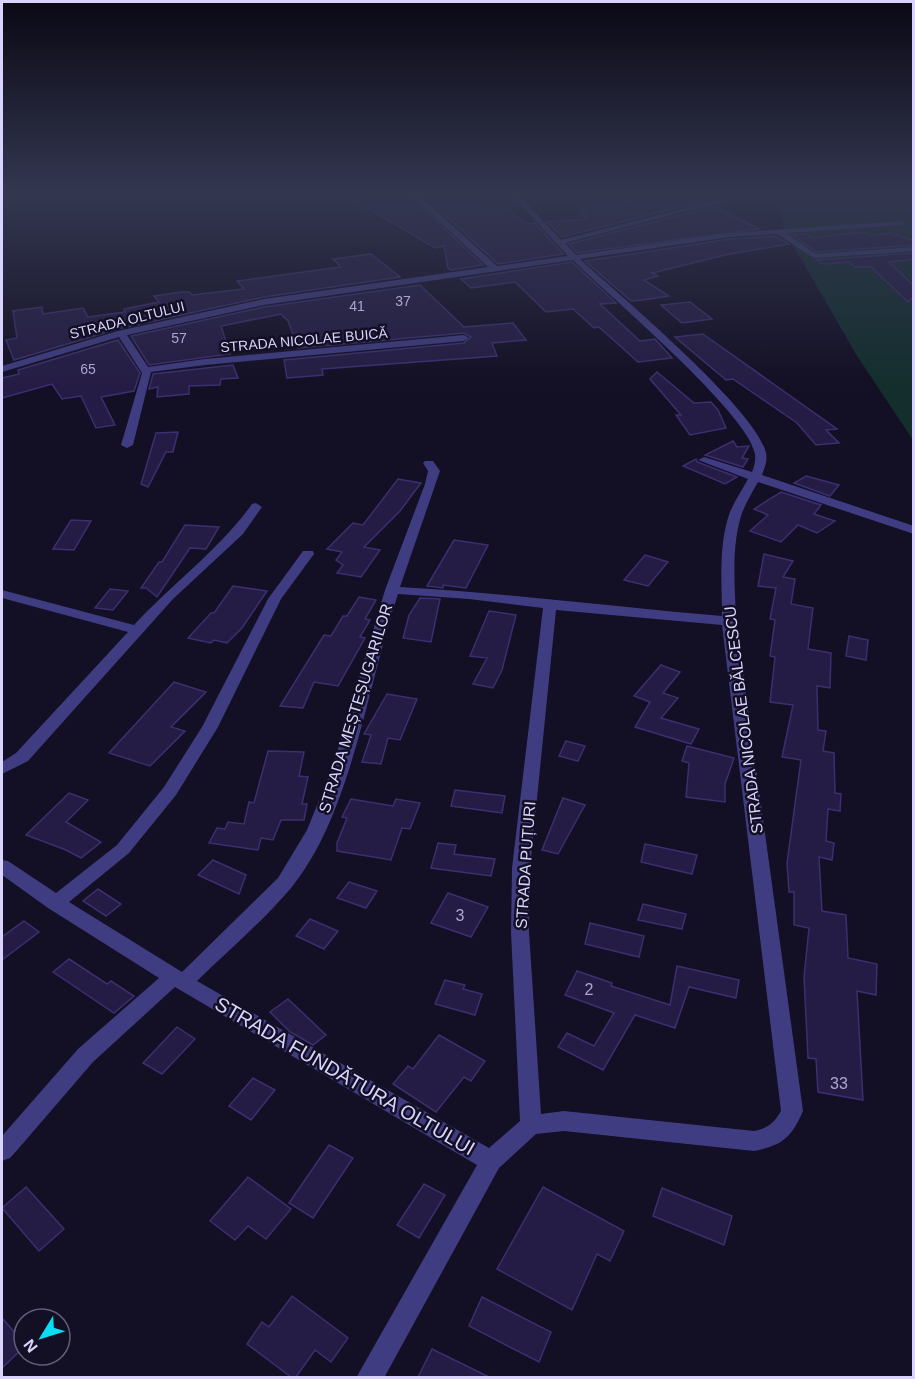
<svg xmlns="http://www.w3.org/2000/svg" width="915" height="1379" font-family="Arial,sans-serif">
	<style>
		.green { fill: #132e2d }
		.building { fill: #241c44; stroke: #3c2f6f; stroke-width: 1.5 }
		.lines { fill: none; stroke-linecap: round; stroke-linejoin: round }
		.minor { fill: #3f3c81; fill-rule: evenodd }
		.labels { text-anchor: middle; stroke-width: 5; stroke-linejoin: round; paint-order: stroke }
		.number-label { font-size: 14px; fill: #aca6cf }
		.far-street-label { font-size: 14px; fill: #d9d4fd; stroke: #130f24 }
		.street-label { font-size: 16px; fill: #d9d4fd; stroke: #130f24 }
		.near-number-label { font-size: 16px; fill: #aca6cf }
		.near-street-label { font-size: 20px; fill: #d9d4fd; stroke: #130f24 }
	</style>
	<rect width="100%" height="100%" fill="#130f24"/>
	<path class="green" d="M776,194H913V440L857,356L784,229Z"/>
	<g class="building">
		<path d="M377,194H408L483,265L451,270L448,268L444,246L435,248L353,199Z"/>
		<path d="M422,194H469L480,206L502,204L526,224L535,223L563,254L498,264Z"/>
		<path d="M653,194H689L704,201L562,237L547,222L588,219L581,214L587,213L576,206L661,198Z"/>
		<path d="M715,206L759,229L577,253L569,244Z"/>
		<path d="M863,232L872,236L891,233L914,241V245L817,252L793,235L805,234L812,238Z"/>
		<path d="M775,236L789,244L725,255L652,273L658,276L644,280L669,296L643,300L631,301L585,261L730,239Z"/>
		<path d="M914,253V259L889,262L914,286V296L908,302L871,267H855L849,262L823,264L817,260Z"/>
		<path d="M371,254L400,277L264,297L117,329L14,360L6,340L17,338L13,311L42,307L43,314L83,308L88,317L125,312L124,309L159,302L154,296L181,292H189L192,295L244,289L237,281L341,267L333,259Z"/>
		<path d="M572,262L616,303L600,304L640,341L655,339L672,358L638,362L599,327L594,328L573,309L546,312L515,282L471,288L461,279Z"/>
		<path d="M420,285L464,327L513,323L526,340L492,343L497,356L322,369L323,375L287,378L284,360L464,343L471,337L464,333L298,348L288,321L281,314L221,326L230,354L149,365L131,336L264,307Z"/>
		<path d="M690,302L712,319L682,323L661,305Z"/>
		<path d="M703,334L837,429L826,430L839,443L816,445L797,423L733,379L726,380L675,337Z"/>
		<path d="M118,340L140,373L134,391L101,397L115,425L96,428L81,396L62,399L52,384L2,398V378L19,374L18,370Z"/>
		<path d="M233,365L238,378L221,379L220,385L189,386V394L157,397L158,387L149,389L153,374Z"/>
		<path d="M657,372L694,403L711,402L718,410L726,428L690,435L676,415H681L650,379Z"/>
		<path d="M178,432L173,452H166L148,487L141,484L156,433Z"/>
		<path d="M733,441L737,447L749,446L742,458L748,459L743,467L705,455Z"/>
		<path d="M696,459L697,462L737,477L725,484L683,466Z"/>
		<path d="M806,476L839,485L830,496L794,483Z"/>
		<path d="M398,479L421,483L400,511L364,547L380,550L361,577L337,573L343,565L336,560L342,552L327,549L353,523L363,525Z"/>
		<path d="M781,492L821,505L814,514L835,521L817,533L798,525L781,542L750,531L768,515L754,509Z"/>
		<path d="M71,520L91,521L74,550L53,549Z"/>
		<path d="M185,525L219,527L206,549L190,548L157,597L146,588H141L159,562H162Z"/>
		<path d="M454,540L488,545L466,588L443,585V588L427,586Z"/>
		<path d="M764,554L793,561L783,577L795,579L791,604L813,608L808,649L831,653L830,688L817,686L818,730L826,731L823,751L834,753L835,793L841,794L840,811L828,809L826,841L834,843L832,860L819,857L822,911L846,915L848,958L877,964L876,995L857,991L863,1100L818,1092L816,1059L808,1058L804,977L809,928L794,925V892H789L787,863L801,760L782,757L793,705L770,702L775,657L770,656L775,620L770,619L776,588L758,586Z"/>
		<path d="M645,555L668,562L648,586L624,580Z"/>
		<path d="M233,586L267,591L242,628L227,643L214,640L211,643L188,638L211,613H214Z"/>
		<path d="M110,589L128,591L113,610L95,608Z"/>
		<path d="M359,597L376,600L365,619L370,620L360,637L365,638L338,686L314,682L303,708L280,706L324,635L331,636L343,616H347Z"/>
		<path d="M420,598L440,599L431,642L403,638L409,615Z"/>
		<path d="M489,611L516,615L502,670L493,688L473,684L487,658L470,656Z"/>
		<path d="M849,636L868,640L866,660L846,656Z"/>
		<path d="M661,665L680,672L663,693L678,698L661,718L699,729L691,744L635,727L650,702L634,696Z"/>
		<path d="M174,682L206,692L171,727L185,731L150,766L109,753Z"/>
		<path d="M387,694L417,699L400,740L388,738L381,764L362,762L371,735L364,734Z"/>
		<path d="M566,741L585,746L578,761L559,756Z"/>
		<path d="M687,746L734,758L725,784V802L686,797L689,763L682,761Z"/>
		<path d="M268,751L304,752L299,776L308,777L302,804H307L304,820H281L273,840L261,838L258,850L209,843L217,828L225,829L228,822L244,824L249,802L254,803Z"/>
		<path d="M455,790L505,796L502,813L451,806Z"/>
		<path d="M69,793L88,800L66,822L101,842L81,858L66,850L26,835Z"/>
		<path d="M563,798L585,805L558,854L542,850Z"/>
		<path d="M351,799L393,806L396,799L420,803L410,829L402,828L391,860L337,851V843L347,818L342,817Z"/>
		<path d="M438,843L456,845L454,854L495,859L491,876L431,868Z"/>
		<path d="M645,844L697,855L692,874L641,862Z"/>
		<path d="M213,860L246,875L239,894L198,875Z"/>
		<path d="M349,882L377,891L366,908L337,898Z"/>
		<path d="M98,889L121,904L106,916L83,901Z"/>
		<path d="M448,893L488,907L471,937L431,923Z"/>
		<path d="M643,904L686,914L682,929L638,920Z"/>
		<path d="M310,919L338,931L324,949L296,936Z"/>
		<path d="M24,921L39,932L2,960V937Z"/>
		<path d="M590,923L644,936L639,957L585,944Z"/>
		<path d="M69,959L107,984L111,981L134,996L114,1013L53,972Z"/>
		<path d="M677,966L739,980L736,998L689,987L675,1028L635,1015L603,1070L558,1047L567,1033L594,1046L614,1013L565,995L577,971L612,983L611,986L670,1005Z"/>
		<path d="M445,980L465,985L463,989L482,994L475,1015L435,1004Z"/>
		<path d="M288,999L326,1035L313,1045L290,1032L270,1012Z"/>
		<path d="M177,1027L195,1039L162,1074L143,1063Z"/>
		<path d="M439,1035L485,1061L471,1081L464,1077L436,1112L393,1084L408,1066L413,1069Z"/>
		<path d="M253,1078L275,1090L251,1120L229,1106Z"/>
		<path d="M329,1145L353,1158L313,1218L289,1203Z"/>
		<path d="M248,1177L291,1209L266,1239L248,1226L235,1240L210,1221Z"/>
		<path d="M424,1184L445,1195L419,1238L397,1225Z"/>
		<path d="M26,1187L64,1229L39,1251L2,1208Z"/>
		<path d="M543,1187L624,1231L610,1261L597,1254L572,1310L497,1269Z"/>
		<path d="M662,1188L732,1216L724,1245L653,1216Z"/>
		<path d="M292,1296L348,1338L331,1362L315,1350L296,1377H291L247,1344L262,1322L269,1327Z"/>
		<path d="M482,1297L551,1332L539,1362L469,1326Z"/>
		<path d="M2,1318L24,1343V1347L2,1368Z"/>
		<path d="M432,1349L489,1377H418Z"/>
	</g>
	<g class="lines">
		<g class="minor">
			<path d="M410,194H418L497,266L568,256L511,194H518L561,240L729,197L733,199L565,243L576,255L730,233L906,221L903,225L786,233L816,254L914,247V251L814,258L777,234L730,237L580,259C619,295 756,409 766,453C768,461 764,469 762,475L914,526V534L758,482C752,493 745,504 741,516C731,550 735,586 736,621L803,1111C791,1138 783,1145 754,1151L564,1131L536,1134L499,1168L384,1378H356L477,1165L175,987L93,1062L19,1148L10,1158L2,1161V1136L78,1049L159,978L48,908L2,875V860L8,861L56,893L117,845L164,787L202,727L268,599L303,551H313L314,554L281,599L218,727L176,795L129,853L69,902L182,972L278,878L307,830L333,766L385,590L425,484L428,471L423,463L425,461H433L440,471L400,587C508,593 615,607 722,616C722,582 718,545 730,512C735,500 742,490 748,479L698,460L704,457L752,472C754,467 756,460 755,454C748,413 608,295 573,260L264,305L127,335L148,367L205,359L464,335L469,338L464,341L205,365L151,372L133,445L127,448L121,445L142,373L119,337L2,372V366L118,331L264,299L488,267ZM398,594L469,599L543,608L512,868L511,932L520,1121L489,1148L197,981C228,951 264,920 291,888C352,813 367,686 398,594ZM556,610L722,625L781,1111C774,1123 768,1128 754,1131L564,1111L541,1114L529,932L530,868Z"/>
			<path d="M256,503L262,507L243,534L173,599L28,761L2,774V762L16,753L128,632L2,598V590L134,625C172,584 219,550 252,504Z"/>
		</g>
	</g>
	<linearGradient id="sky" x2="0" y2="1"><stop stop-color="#0a0814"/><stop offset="0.5" stop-color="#333750"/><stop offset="1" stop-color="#333750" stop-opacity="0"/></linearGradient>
	<rect width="915" height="387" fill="url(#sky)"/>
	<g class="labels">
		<g class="number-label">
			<text x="403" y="306">37</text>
			<text x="357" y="311">41</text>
			<text x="179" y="343">57</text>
			<text x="88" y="374">65</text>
		</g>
		<g class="far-street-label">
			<text transform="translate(127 320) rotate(-14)" y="5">STRADA OLTULUI</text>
			<text transform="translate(304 340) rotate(-5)" y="5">STRADA NICOLAE BUICĂ</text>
		</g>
		<g class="street-label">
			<text transform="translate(355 708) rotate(-73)" y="6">STRADA MEȘTEȘUGARILOR</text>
			<text transform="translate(743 720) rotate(-97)" y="6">STRADA NICOLAE BĂLCESCU</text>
			<text transform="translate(525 865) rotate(-86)" y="6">STRADA PUȚURI</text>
		</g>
		<g class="near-number-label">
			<text x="460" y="921">3</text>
			<text x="589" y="995">2</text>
			<text x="839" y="1089">33</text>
		</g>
		<g class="near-street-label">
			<text transform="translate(345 1076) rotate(30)" y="7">STRADA FUNDĂTURA OLTULUI</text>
		</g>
	</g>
	<rect width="915" height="1379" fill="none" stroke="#d9d4fd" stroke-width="6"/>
	<g transform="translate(42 1337) rotate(232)"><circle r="28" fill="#130f24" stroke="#625e7b" stroke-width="1.5"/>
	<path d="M0-4.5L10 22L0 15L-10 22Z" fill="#09def4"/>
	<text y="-9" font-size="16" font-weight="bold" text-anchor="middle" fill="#d9d4fd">N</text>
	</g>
</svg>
